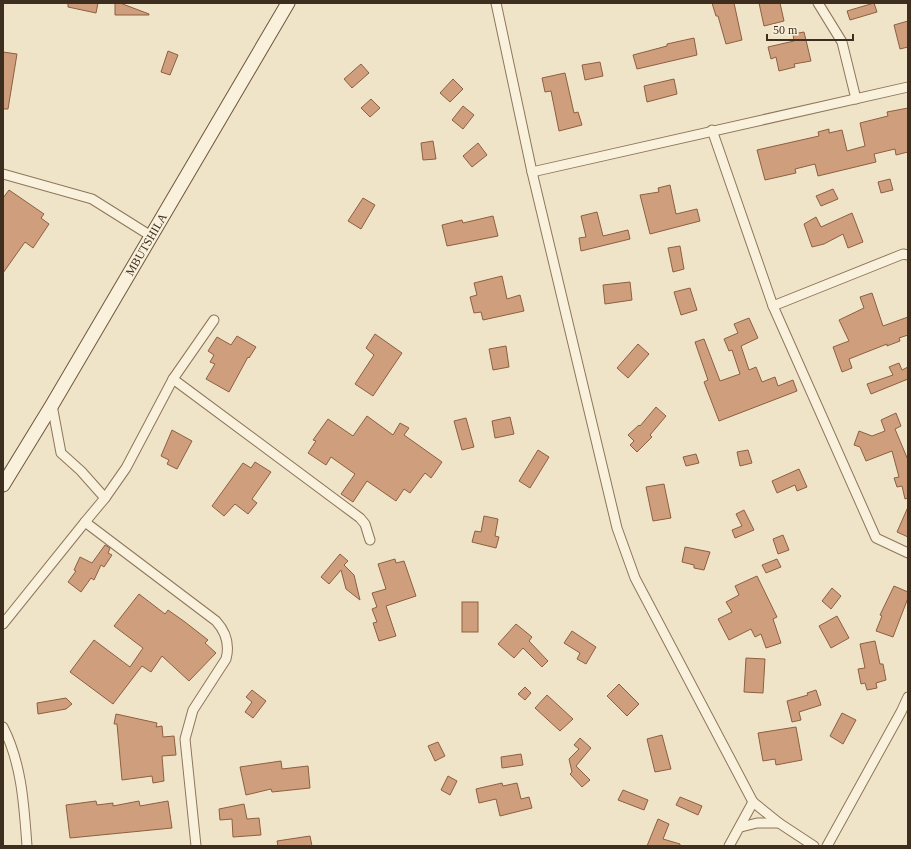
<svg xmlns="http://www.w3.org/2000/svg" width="911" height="849" font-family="Georgia,serif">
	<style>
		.building { fill: #cf9f7d; stroke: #8d5f41 }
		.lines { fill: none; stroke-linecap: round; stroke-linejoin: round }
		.street-casing { stroke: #8d765c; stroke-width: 11 }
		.secondary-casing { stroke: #6f573f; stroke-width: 15 }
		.street { stroke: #faf1dc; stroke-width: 9 }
		.secondary { stroke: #faf1dc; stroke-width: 13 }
		.labels { text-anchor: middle; stroke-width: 3; stroke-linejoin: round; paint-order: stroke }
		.street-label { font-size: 12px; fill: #3d2e20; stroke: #f7eed8 }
	</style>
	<rect width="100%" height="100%" fill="#f0e4c8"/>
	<g class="building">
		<path d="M68,3H98L96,13L68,7Z"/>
		<path d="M115,3H120L149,14V15H115Z"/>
		<path d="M712,3H734L742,40L726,44L718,16H716Z"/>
		<path d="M759,3H780L784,21L764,26Z"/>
		<path d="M874,3L877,12L850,20L847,11Z"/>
		<path d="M908,21V47L900,49L894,25Z"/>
		<path d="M804,32L811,61L794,64L795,67L779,71L776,57L771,59L768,47L794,41L793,34Z"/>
		<path d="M694,38L697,55L637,69L633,55L667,46V44Z"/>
		<path d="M168,51L178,55L170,75L161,72Z"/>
		<path d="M3,52L17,54L8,109H3Z"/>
		<path d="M600,62L603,76L585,80L582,65Z"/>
		<path d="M361,64L369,73L352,88L344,79Z"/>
		<path d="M565,73L574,113L578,112L582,125L559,131L551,91L545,92L542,78Z"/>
		<path d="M453,79L463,89L450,102L440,93Z"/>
		<path d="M674,79L677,94L647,102L644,86Z"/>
		<path d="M371,99L380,108L370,117L361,108Z"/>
		<path d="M463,106L474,115L463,129L452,120Z"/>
		<path d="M908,108V152L896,155L895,149L874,154L876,162L818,176L815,164L795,169L796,173L765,180L757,150L819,136L818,132L829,129V133L842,130L847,151L865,146L860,123L888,116L887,112Z"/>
		<path d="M433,141L436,159L423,160L421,143Z"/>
		<path d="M478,143L487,155L472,167L463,156Z"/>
		<path d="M890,179L893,190L881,193L878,182Z"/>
		<path d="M670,185L676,214L697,209L700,221L650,234L640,195L659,192L658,188Z"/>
		<path d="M833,189L838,199L821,206L816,196Z"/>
		<path d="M9,190L44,214L41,218L49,224L33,248L25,242L3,273V198Z"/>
		<path d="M363,198L375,205L361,229L348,221Z"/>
		<path d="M597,212L603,236L628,230L630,239L581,251L579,238L586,237L581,216Z"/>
		<path d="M852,213L863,242L848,248L843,234L824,244L812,247L804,224L816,217L821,227Z"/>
		<path d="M493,216L498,236L447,246L442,225L462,220L463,223Z"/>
		<path d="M680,246L684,269L673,272L668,248Z"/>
		<path d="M502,276L507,299L520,295L524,311L483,320L481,312L474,313L470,297L477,295L474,283Z"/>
		<path d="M630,282L632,300L605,304L603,285Z"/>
		<path d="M690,288L697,310L681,315L674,292Z"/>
		<path d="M872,293L883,326L908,317V335L899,338L900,341L887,346V344L849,359L852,368L842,372L833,347L849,341L839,320L864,308L860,297Z"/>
		<path d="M749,318L758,338L741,346L749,370L756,367L762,382L775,377L778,386L793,380L797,391L719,421L704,382L708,380L695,342L704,339L720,381L740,374L732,350L729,351L724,339L738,333L734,324Z"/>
		<path d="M375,334L402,353L373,396L355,384L374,355L366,348Z"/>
		<path d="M237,336L256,347L249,358L248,357L229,392L206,379L215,364L210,362L214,355L208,351L217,337L231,345Z"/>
		<path d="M638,344L649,354L628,378L617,368Z"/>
		<path d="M506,346L509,367L493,370L489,349Z"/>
		<path d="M899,363L902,370L908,367V379L871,394L867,384L893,375L889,367Z"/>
		<path d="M656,407L666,416L650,435L652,437L637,452L630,445L634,441L628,435L639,425L640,426Z"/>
		<path d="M896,413L901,426L895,429L908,460V498L905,499L902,486L897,487L894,478L899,477L892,451L866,461L860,447L854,445L859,431L872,436L885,431L881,420Z"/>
		<path d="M367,416L393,435L400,423L409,428L404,435L442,462L431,478L425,473L410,493L404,489L396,501L367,481L353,502L341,494L355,474L331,457L326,465L308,453L316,441L313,440L328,419L353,436Z"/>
		<path d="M510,417L514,434L495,438L492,421Z"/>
		<path d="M466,418L474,447L462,450L454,421Z"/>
		<path d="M172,430L192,441L177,469L167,464L169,460L161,456Z"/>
		<path d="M538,450L549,457L530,488L519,481Z"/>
		<path d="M748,450L752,463L740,466L737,452Z"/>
		<path d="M696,454L699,463L686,466L683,457Z"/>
		<path d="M255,462L271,472L252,499L257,503L248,514L235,504L224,516L212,506L243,463L251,468Z"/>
		<path d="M799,469L807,487L797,491L795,485L777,493L772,481Z"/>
		<path d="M664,484L671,518L653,521L646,487Z"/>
		<path d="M908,507V537L897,532Z"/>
		<path d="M744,510L754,530L735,538L732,530L742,526L736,514Z"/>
		<path d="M484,516L498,519L495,536L499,537L496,548L472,542L475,531L481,532Z"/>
		<path d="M783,535L789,550L778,554L773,539Z"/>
		<path d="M105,545L110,548L108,553L112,555L104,567L101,565L94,580L91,578L81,592L68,582L76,571L74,570L80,557L92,563Z"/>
		<path d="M685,547L710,552L704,570L694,568V565L682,562Z"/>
		<path d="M340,554L348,561L344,565L354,575L360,600L346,589L341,570L329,584L321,577Z"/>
		<path d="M395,559L396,563L404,561L416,596L386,606L396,636L379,641L373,623L377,622L372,609L377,607L372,593L386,589L378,564Z"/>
		<path d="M777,559L781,567L766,573L762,565Z"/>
		<path d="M757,576L777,617L773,619L781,643L766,648L761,634L755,637L751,629L729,640L718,619L732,612L726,602L739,595L735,586Z"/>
		<path d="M894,586L908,592V598L893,637L876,631L882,616L880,615Z"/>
		<path d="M832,588L841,596L831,609L822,601Z"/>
		<path d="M139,594L165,614L168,610L185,622L208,640L205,643L216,653L189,681L162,656L151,672L142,666L113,704L70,672L94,640L130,667L143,648L114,626Z"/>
		<rect x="462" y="602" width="16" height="30"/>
		<path d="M837,616L849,638L831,648L819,626Z"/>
		<path d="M516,624L532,637L529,641L548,661L542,667L523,648L514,658L498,644Z"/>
		<path d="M572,631L596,647L586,664L577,659L580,653L564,643Z"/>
		<path d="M875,641L880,664H883L886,680L876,683L877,688L867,690L865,683L861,684L858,669L865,668L860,644Z"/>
		<path d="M746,658L765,659L763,693L744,692Z"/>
		<path d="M619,684L639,704L627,716L607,696Z"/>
		<path d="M525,687L531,693L525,700L518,694Z"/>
		<path d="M252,690L266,701L253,718L245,712L252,702L246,697Z"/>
		<path d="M816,690L821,705L799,712L801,720L792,722L787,701L808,695L807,693Z"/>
		<path d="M547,695L573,719L560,731L535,708Z"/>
		<path d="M66,698L72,704L66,709L38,714L37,703Z"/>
		<path d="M842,713L856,720L843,744L830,736Z"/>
		<path d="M116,714L157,723L156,727L162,726L163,737L174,736L176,755L162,756L164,781L153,783L152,776L122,780L117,724H114Z"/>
		<path d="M796,727L802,760L776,765L775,759L763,761L758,733Z"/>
		<path d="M662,735L671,769L655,772L647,739Z"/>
		<path d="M580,738L591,748L576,766L590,780L582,787L570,774L572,772L569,759L579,749L574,745Z"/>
		<path d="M438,742L445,756L435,761L428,746Z"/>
		<path d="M521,754L523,765L502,768L501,757Z"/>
		<path d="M281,761L282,769L308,766L310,788L272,792L271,789L246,795L240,767Z"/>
		<path d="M448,776L457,781L450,795L441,790Z"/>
		<path d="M502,783L503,786L517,783L521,799L529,797L532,808L500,816L496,799L479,803L476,789Z"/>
		<path d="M623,790L648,800L644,810L618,800Z"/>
		<path d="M680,797L702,806L698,815L676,805Z"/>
		<path d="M96,801L97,805L113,803V806L139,801L140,806L168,801L172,828L70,838L66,805Z"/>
		<path d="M244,804L247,819L259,818L261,835L233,837L232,819L220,820L219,809Z"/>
		<path d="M658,819L669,824L663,839L680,844V846H647Z"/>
		<path d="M310,836L312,846H278L277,841Z"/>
	</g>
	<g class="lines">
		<g class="street-casing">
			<g id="street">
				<path d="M496,3L532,172L617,528L635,578L753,802L779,823L814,846"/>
				<path d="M818,3L842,42L856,99"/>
				<path d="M712,130L773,306L876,538L908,553"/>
				<path d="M532,172L908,87"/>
				<path d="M3,174L92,199L151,236"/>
				<path d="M773,306L903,254L908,255"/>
				<path d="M173,379L360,518L365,524L370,540"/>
				<path d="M52,405L61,453L81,471L105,498L85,522"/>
				<path d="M105,498L126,468L173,379L214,320"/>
				<path d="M3,624L85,522L216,621C226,632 230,644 226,659L193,710L185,739L196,846"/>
				<path d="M3,727C22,764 24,806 27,846"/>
				<path d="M741,827L757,823H779"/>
				<path d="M729,846L753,802"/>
				<path d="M827,846L901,712L908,697"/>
			</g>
		</g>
		<g class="secondary-casing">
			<g id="secondary">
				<path id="s1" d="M3,485L52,405L288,3"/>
			</g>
		</g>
		<use href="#street" class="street"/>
		<use href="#secondary" class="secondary"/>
	</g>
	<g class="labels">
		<g class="street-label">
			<text dy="4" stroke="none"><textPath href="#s1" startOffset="280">MBUTSHILA</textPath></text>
		</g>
	</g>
	<rect width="911" height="849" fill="none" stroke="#3d2e20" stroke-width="8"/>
	<path d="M767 34v6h86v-6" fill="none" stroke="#3d2e20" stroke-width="2"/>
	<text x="773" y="34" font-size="12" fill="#3d2e20" stroke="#f7eed8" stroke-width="3" paint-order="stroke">50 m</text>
</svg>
